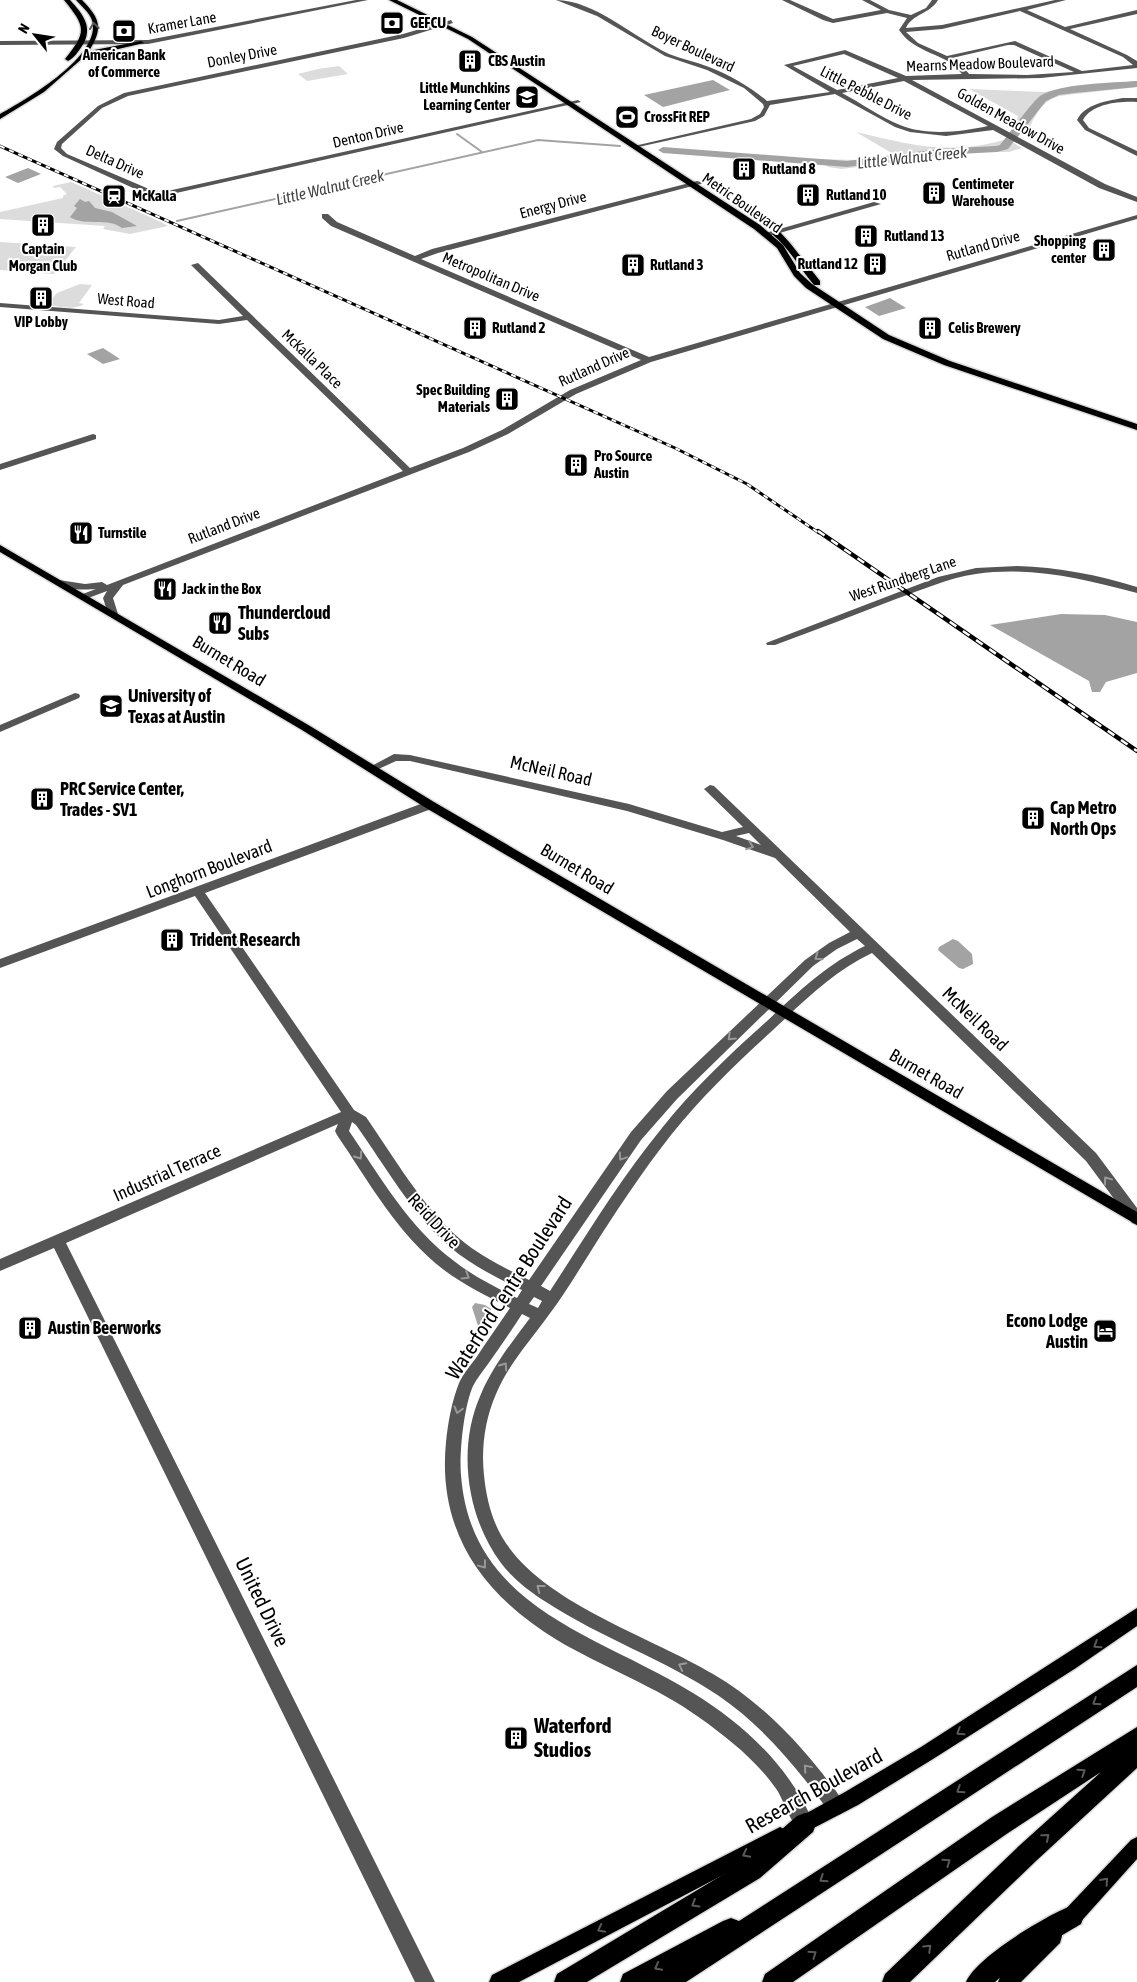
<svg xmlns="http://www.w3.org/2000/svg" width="1137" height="1982" font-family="'Asap Condensed',sans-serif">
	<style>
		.green { fill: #dcdcdc }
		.water { fill: #a3a3a3 }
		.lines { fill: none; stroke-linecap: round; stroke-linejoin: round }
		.stream { stroke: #a3a3a3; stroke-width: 2 }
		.river { fill: #a3a3a3; fill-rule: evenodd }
		.major-casing { stroke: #dbdbdb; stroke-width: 3 }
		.highway-casing { stroke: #dbdbdb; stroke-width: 3 }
		.minor { fill: #555; fill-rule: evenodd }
		.major { fill: #000; fill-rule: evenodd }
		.highway { fill: #000; fill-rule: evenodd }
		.rail-far1-casing { stroke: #000; stroke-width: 3 }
		.rail-casing { stroke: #000; stroke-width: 4.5 }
		.rail-far1 { stroke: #fff; stroke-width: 2; stroke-dasharray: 5; stroke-linecap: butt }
		.rail { stroke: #fff; stroke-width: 2.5; stroke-dasharray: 8; stroke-linecap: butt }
		.oneway { stroke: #595959 }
		.oneway2 { stroke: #999 }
		.labels { text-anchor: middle; stroke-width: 4; stroke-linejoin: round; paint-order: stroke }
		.far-street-label { font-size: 15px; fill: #000; stroke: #fff }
		.far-poi-label { font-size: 15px; font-weight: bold; fill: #000; stroke: #fff; text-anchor: start }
		.far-water-label { font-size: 16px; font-style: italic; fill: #444; stroke: #fff }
		.poi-label { font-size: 18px; font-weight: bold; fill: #000; stroke: #fff; text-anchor: start }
		.street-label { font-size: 18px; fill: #000; stroke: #fff }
		.near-street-label { font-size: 21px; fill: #000; stroke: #fff }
		.near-poi-label { font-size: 21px; font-weight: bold; fill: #000; stroke: #fff; text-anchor: start }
	</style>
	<rect width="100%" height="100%" fill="#fff"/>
	<g class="green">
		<path d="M339,66L348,74L307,81L298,74L318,69Z"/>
		<path d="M1137,81V87L1059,96C1041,102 1037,113 1028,130L1014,129L1018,116L969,89L1044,92Z"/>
		<path d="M856,132C912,145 950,156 1007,139L1022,148L1009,152H975L842,169L828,167L819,159L856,160L895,155Z"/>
		<path d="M71,182L161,222L168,226L130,234L103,229L105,226L0,219V212L63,198V196L67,194L60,187L54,188L53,186Z"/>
		<path d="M0,242L76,247L54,274L0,270Z"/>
		<path d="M80,284L92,285L79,303L84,304C75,311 57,306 46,305L57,293Z"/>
	</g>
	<g class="water">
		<path d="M713,80L730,90L663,107L644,95Z"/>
		<path d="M28,168L41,174L18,183L5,177Z"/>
		<path d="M80,199L85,202L89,201L95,208L112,212L137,226L122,228C108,217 86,227 70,217L77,208L74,206Z"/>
		<path d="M890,298L906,308L879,316L865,307Z"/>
		<path d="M103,348L120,359L103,364L87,354Z"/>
		<path d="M1061,614L1105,615L1137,622V673L1106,682L1100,692H1092L1089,681L990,625Z"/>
		<path d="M953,939L958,941L972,954L973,964L963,969L959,968L938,950L939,947Z"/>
		<path d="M475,1303L485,1305L491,1309V1315L482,1327L478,1326L472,1307Z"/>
	</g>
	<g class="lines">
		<g class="stream">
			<path d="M457,134L482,152"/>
			<path d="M177,221L538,140L620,146"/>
		</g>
		<path class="river" d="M1137,81V87L1074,93L1059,95L1046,101L1008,149L997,152L939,155L847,167L663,153L658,150L663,147L847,161L939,149L996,146L1000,145C1009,134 1031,103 1040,96C1060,83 1112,83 1137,81Z"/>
		<g class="major-casing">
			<g id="major">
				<path d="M64,0H70C83,14 94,28 82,46C78,52 74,58 68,61L65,59C87,32 86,27 64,0Z"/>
				<path d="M76,0H82C101,19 103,29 89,51L141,41L144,43L84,57L44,92L0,119V114C27,99 94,60 93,26C93,15 82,7 76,0Z"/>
				<path d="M389,0H397L472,37L760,225L783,245L800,273L812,284L889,335L950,361L1137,424V430L944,365L883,339L806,288L794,276L777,248L754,229L468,39Z"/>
				<path d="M773,231H779L790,243L820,281V285H814C800,269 790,249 773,235Z"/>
				<path d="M0,545L310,726L434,802L1137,1212V1225L426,808L302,730L0,552Z"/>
				<path d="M1137,1608V1626L1076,1668L933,1759L858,1805L806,1832L800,1835L794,1832L791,1826L794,1820L845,1792L921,1747Z"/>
				<path d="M780,1827L786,1830L789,1836L786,1842L519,1982H489L492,1975Z"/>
				<path d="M1137,1837V1859L1076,1927L1069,1929L1062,1927L1060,1920L1062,1913L1131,1840Z"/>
				<path d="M1053,1927L1060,1929L1062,1936L1060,1943L1021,1982H998L1001,1975L1046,1929Z"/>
			</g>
		</g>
		<g class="highway-casing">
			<g id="highway">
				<path d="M1137,1665V1687L686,1982H620L623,1974L723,1921L731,1918L739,1921Z"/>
				<path d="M1137,1727V1768L1036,1861L910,1982H882L885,1974L1020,1845L1101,1772L1008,1833L793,1982H762L765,1974L992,1817Z"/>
				<path d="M805,1813L813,1816L816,1824L813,1832L760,1878L587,1982H554L557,1974L744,1862L797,1816Z"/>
				<path d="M1073,1905L1081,1908L1084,1916L1081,1924L1022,1959L995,1982H966C976,1957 1047,1915 1073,1905Z"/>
			</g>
		</g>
		<g class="minor">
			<path d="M356,0H368L148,44L0,45V41L148,40Z"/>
			<path d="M556,0C594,0 635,38 669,54C682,59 696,62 709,67C730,75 752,88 767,101L830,92L784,65L845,50L906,76L962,74C946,52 916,55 899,30L907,18L887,13L833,23L823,20L782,0H790L833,19L881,10L862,0H870L889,10L911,15L926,8L932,0H938C930,14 912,14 906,28L942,25L1055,0H1066L1027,10L1065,27L1137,10V14L1070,29L1127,55L1137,61V68L1041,78L912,80L1105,184L1137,197V202L1099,188L993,130L946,136L910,132L895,127L835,94L770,105L764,116L755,121L634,148V146L751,119L760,114L764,107L763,104L744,88L707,70L665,56L597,16ZM1020,11L1123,57L1133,65L1082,71L1015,41L947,56L918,43L906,32L942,29ZM1008,45H1014L1074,72L1027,75L969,74L963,66L952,58ZM844,54L898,78L837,90L793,66ZM904,81L988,126C960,132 927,136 900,125C880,117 861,103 842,93Z"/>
			<path d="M451,20L453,23L404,38L128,96L102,108L62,144L61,148L67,154L149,189L163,192L578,100L581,102L163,196L144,193L63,156L54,149L57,142L98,106L124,93L403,34Z"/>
			<path d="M1123,98H1137V102C1121,101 1092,103 1083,120L1089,128L1137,151V156L1085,130L1077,120C1085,104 1106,101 1123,98Z"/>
			<path d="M697,181L704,183L438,253L421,259L649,357L1137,215V219L651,362L576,394L508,434L469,452L123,585L113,598L118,614L117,616L113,617L108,614L103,598L107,591L83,600L80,599V595L96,589C84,590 63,590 54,583L59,580L85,584L102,582L107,585L403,471L247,320L219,324L0,307V303L219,320L243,316L191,265L198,263L410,468L463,448L502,430L570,390L641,360L331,226L322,218V214H328L337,222L415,256L432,249Z"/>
			<path d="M874,202L881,204L769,236L762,234Z"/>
			<path d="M93,434L96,435V439L0,470V464Z"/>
			<path d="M1017,566C1058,567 1098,575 1137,587V593C1083,579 1032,566 976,574C948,578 922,590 896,599C855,615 815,630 775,645H767L766,643L938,577L976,568Z"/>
			<path d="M75,693L79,694L80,696L79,698L0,732V725Z"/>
			<path d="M394,754L410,755L629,804L722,832L743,827L704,789L710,785L714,786L1096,1153L1137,1208V1225L1132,1223L1086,1161L872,953C834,971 805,1000 774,1029C738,1062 702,1096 671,1135C642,1172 616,1211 591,1251C577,1273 564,1295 548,1316C530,1341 508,1365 496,1394C485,1419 481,1448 484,1475C486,1496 491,1518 502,1537C541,1603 650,1636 713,1674C756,1699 791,1734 822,1773C830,1784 840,1794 845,1807L842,1813L836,1816L830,1813C798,1769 764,1727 719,1696C664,1659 601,1638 546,1602C529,1591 513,1579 501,1563C466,1516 457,1447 481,1394C493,1366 512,1342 530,1318L522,1314C511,1331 500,1347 488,1364C483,1371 477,1378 473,1386C464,1406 459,1453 461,1475C471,1609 598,1634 693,1693C745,1725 790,1767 814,1824L811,1830L805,1833C791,1827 785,1803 777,1790C757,1761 728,1738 700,1718C656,1686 604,1668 557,1640C483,1595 437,1532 446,1442C448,1422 452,1401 459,1383C463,1374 470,1366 476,1358C487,1341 499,1324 510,1308C487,1296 464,1285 444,1270C398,1235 369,1182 337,1135L335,1131L338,1124L66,1243L435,1982H415L54,1248L0,1271V1259L341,1112L195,896L0,968V959L426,802H434L436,805L434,808L205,893L354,1110L366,1117C393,1156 424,1209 460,1239C480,1256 505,1268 529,1280L631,1132L667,1091L805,960L829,943L850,932L775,858L723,840L627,811L410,761H396L372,772L366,769ZM749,833L761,845L736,836ZM857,939L865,946C827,964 797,993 766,1022C729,1055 693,1089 662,1128C620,1179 586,1236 550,1291L541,1286L641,1140L677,1099L813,966L837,949ZM352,1122L356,1125C384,1164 413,1216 450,1247C471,1265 497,1278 522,1290L517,1298C495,1287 473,1276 454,1261C409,1228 380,1176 349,1131ZM534,1297L542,1301L538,1308L529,1304Z"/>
		</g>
		<use href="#major" class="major"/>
		<use href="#highway" class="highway"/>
		<g class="rail-far1-casing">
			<path id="rail-far1" d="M0,146L675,448L747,484L819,533"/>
		</g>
		<g class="rail-casing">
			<path id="rail" d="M818,531L1137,751"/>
		</g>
		<use href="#rail-far1" class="rail-far1"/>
		<use href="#rail" class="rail"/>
	</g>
	<defs><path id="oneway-chevron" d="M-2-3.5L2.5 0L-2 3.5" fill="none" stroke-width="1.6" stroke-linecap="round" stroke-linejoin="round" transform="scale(1.25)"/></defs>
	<g class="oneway">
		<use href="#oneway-chevron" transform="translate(94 26) rotate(-97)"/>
		<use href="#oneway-chevron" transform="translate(1097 1645) rotate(147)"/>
		<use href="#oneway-chevron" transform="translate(1096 1702) rotate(147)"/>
		<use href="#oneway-chevron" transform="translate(960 1732) rotate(147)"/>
		<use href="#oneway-chevron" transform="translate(1082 1772) rotate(-33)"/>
		<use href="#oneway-chevron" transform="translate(960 1790) rotate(147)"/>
		<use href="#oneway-chevron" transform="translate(1046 1837) rotate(-41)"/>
		<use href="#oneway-chevron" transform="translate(746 1854) rotate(153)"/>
		<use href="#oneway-chevron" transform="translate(947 1862) rotate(-35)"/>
		<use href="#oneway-chevron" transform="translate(823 1879) rotate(147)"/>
		<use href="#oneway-chevron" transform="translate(1105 1881) rotate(-48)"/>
		<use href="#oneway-chevron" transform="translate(695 1904) rotate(149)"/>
		<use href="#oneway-chevron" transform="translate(601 1929) rotate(153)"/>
		<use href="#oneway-chevron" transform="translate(928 1948) rotate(-44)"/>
		<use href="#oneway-chevron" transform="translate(813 1954) rotate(-35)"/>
		<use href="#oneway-chevron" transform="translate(658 1967) rotate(152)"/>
	</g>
	<g class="oneway2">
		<use href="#oneway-chevron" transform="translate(750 846) rotate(21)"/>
		<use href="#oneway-chevron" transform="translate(818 957) rotate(145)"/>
		<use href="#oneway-chevron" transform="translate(731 1037) rotate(136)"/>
		<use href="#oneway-chevron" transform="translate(359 1156) rotate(55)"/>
		<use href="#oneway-chevron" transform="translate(622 1157) rotate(124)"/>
		<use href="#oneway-chevron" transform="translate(1107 1180) rotate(-127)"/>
		<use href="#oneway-chevron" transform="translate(466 1276) rotate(32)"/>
		<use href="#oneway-chevron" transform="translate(504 1366) rotate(-55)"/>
		<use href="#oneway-chevron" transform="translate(458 1410) rotate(105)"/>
		<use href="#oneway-chevron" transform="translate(483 1565) rotate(53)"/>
		<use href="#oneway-chevron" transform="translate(540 1588) rotate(-142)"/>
		<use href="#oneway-chevron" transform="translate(682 1666) rotate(-153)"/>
		<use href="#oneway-chevron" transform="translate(807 1768) rotate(-130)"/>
	</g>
	<defs>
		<g id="bank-square" transform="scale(1.25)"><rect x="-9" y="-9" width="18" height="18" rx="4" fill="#000" stroke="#fff"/><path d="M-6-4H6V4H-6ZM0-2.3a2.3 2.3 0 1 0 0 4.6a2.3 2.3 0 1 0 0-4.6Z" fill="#fff"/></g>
		<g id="building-square" transform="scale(1.25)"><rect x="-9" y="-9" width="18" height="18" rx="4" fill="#000" stroke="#fff"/><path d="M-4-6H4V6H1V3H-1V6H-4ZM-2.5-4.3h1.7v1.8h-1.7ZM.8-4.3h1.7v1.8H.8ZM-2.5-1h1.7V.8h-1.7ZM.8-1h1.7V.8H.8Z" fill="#fff"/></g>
		<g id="school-square" transform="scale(1.25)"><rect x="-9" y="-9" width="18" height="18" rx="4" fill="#000" stroke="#fff"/><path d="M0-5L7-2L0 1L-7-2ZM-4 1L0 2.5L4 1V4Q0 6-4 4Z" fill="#fff"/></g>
		<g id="stadium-square" transform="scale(1.25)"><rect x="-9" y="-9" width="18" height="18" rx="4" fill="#000" stroke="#fff"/><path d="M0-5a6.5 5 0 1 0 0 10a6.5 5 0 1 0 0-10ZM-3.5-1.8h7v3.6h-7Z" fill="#fff"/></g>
		<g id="station-square" transform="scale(1.25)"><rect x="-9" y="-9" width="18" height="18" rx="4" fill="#000" stroke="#fff"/><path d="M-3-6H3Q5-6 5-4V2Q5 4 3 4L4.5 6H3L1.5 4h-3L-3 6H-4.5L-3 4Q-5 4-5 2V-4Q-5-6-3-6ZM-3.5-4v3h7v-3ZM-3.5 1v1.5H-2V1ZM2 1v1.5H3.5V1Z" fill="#fff"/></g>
		<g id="restaurant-square" transform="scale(1.25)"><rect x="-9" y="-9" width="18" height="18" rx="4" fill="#000" stroke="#fff"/><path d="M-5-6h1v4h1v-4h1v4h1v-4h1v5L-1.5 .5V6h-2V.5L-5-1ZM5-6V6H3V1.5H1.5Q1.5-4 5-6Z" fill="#fff"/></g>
		<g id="university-square" transform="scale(1.25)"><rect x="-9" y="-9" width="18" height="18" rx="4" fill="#000" stroke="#fff"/><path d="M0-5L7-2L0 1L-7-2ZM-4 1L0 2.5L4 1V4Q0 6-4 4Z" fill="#fff"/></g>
		<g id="hotel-square" transform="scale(1.25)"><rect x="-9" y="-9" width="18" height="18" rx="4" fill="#000" stroke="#fff"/><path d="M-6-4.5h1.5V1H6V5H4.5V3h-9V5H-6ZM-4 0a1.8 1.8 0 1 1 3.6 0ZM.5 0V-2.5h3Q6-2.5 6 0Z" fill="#fff"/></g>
	</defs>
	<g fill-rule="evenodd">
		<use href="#bank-square" x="392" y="23"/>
		<use href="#bank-square" x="124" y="31"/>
		<use href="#building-square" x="470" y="61"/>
		<use href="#school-square" x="527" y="97"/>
		<use href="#stadium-square" x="627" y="117"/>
		<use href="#building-square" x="744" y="169"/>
		<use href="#building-square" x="934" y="193"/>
		<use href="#building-square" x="808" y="195"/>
		<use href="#station-square" x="114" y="196"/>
		<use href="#building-square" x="43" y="225"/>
		<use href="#building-square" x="866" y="236"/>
		<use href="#building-square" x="1104" y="250"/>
		<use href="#building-square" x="875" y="264"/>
		<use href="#building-square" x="633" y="265"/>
		<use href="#building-square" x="41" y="298"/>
		<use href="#building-square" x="475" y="328"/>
		<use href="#building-square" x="930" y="328"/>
		<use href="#building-square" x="507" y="399"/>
		<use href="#building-square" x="576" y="465"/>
		<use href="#restaurant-square" x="81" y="533"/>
		<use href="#restaurant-square" x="165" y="589"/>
		<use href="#restaurant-square" x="220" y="623"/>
		<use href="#university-square" x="111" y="706"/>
		<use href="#building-square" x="42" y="799"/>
		<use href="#building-square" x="1033" y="818"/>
		<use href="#building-square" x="172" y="940"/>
		<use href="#building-square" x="30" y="1328"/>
		<use href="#hotel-square" x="1105" y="1331"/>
		<use href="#building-square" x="516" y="1738"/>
	</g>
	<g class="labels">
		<g class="far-street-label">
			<text transform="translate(182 23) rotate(-10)" y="5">Kramer Lane</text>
			<text transform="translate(693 49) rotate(25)" y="5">Boyer Boulevard</text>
			<text transform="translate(242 56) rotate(-11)" y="5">Donley Drive</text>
			<text transform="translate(980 64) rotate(-2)" y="5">Mearns Meadow Boulevard</text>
			<text transform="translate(866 93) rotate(27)" y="5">Little Pebble Drive</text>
			<text transform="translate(1011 121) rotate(29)" y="5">Golden Meadow Drive</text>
			<text transform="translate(368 135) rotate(-13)" y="5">Denton Drive</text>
			<text transform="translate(115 162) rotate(24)" y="5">Delta Drive</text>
			<text transform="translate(742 203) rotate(35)" y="5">Metric Boulevard</text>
			<text transform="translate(553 205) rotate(-15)" y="5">Energy Drive</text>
			<text transform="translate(983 246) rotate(-16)" y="5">Rutland Drive</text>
			<text transform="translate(491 277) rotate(23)" y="5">Metropolitan Drive</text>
			<text transform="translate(126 301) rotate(5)" y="5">West Road</text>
			<text transform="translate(312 359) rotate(44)" y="5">McKalla Place</text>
			<text transform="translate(594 367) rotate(-24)" y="5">Rutland Drive</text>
			<text transform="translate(224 526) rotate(-21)" y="5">Rutland Drive</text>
			<text transform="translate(903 579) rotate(-19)" y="5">West Rundberg Lane</text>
		</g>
		<g class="far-poi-label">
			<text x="410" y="28">GEFCU</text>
			<text x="124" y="60" text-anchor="middle">American Bank<tspan x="124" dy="17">of Commerce</tspan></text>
			<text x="488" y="66">CBS Austin</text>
			<text x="510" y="93" text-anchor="end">Little Munchkins<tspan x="510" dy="17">Learning Center</tspan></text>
			<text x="644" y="122">CrossFit REP</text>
			<text x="762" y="174">Rutland 8</text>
			<text x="952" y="189">Centimeter<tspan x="952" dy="17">Warehouse</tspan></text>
			<text x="826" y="200">Rutland 10</text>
			<text x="132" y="201">McKalla</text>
			<text x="884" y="241">Rutland 13</text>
			<text x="1086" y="246" text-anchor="end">Shopping<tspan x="1086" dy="17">center</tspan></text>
			<text x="43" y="254" text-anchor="middle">Captain<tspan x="43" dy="17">Morgan Club</tspan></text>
			<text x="858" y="269" text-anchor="end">Rutland 12</text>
			<text x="650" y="270">Rutland 3</text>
			<text x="41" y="327" text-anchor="middle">VIP Lobby</text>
			<text x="492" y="333">Rutland 2</text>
			<text x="948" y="333">Celis Brewery</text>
			<text x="490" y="395" text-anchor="end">Spec Building<tspan x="490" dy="17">Materials</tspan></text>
			<text x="594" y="461">Pro Source<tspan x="594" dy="17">Austin</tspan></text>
			<text x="98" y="538">Turnstile</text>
			<text x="182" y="594">Jack in the Box</text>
		</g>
		<g class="far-water-label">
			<text transform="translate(912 157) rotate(-6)" y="6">Little Walnut Creek</text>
			<text transform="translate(330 187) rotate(-13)" y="6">Little Walnut Creek</text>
		</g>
		<g class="poi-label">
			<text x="238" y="619">Thundercloud<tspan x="238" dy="21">Subs</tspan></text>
			<text x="128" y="702">University of<tspan x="128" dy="21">Texas at Austin</tspan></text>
			<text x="60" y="795">PRC Service Center,<tspan x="60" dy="21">Trades - SV1</tspan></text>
			<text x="1050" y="814">Cap Metro<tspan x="1050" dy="21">North Ops</tspan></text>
			<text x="190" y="946">Trident Research</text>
			<text x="1088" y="1327" text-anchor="end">Econo Lodge<tspan x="1088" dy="21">Austin</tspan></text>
			<text x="48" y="1334">Austin Beerworks</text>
		</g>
		<g class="street-label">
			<text transform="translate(229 661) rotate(31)" y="6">Burnet Road</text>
			<text transform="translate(551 771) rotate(13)" y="6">McNeil Road</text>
			<text transform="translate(209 869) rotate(-21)" y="6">Longhorn Boulevard</text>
			<text transform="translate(577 869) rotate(31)" y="6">Burnet Road</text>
			<text transform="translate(975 1019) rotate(44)" y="6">McNeil Road</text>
			<text transform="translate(926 1074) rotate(30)" y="6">Burnet Road</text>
			<text transform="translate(167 1173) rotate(-24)" y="6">Industrial Terrace</text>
			<text transform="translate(434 1221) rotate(47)" y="6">Reid Drive</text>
		</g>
		<g class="near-street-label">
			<text transform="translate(509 1288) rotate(-57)" y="7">Waterford Centre Boulevard</text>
			<text transform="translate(262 1602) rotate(64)" y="7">United Drive</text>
			<text transform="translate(814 1791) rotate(-29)" y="7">Research Boulevard</text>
		</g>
		<g class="near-poi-label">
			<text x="534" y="1733">Waterford<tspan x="534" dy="24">Studios</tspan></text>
		</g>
	</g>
	<g transform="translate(35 35) rotate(300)" stroke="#ffffff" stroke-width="4" paint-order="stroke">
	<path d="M0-4L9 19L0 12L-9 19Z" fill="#000000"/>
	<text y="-8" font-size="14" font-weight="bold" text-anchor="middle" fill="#000000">N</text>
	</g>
</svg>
